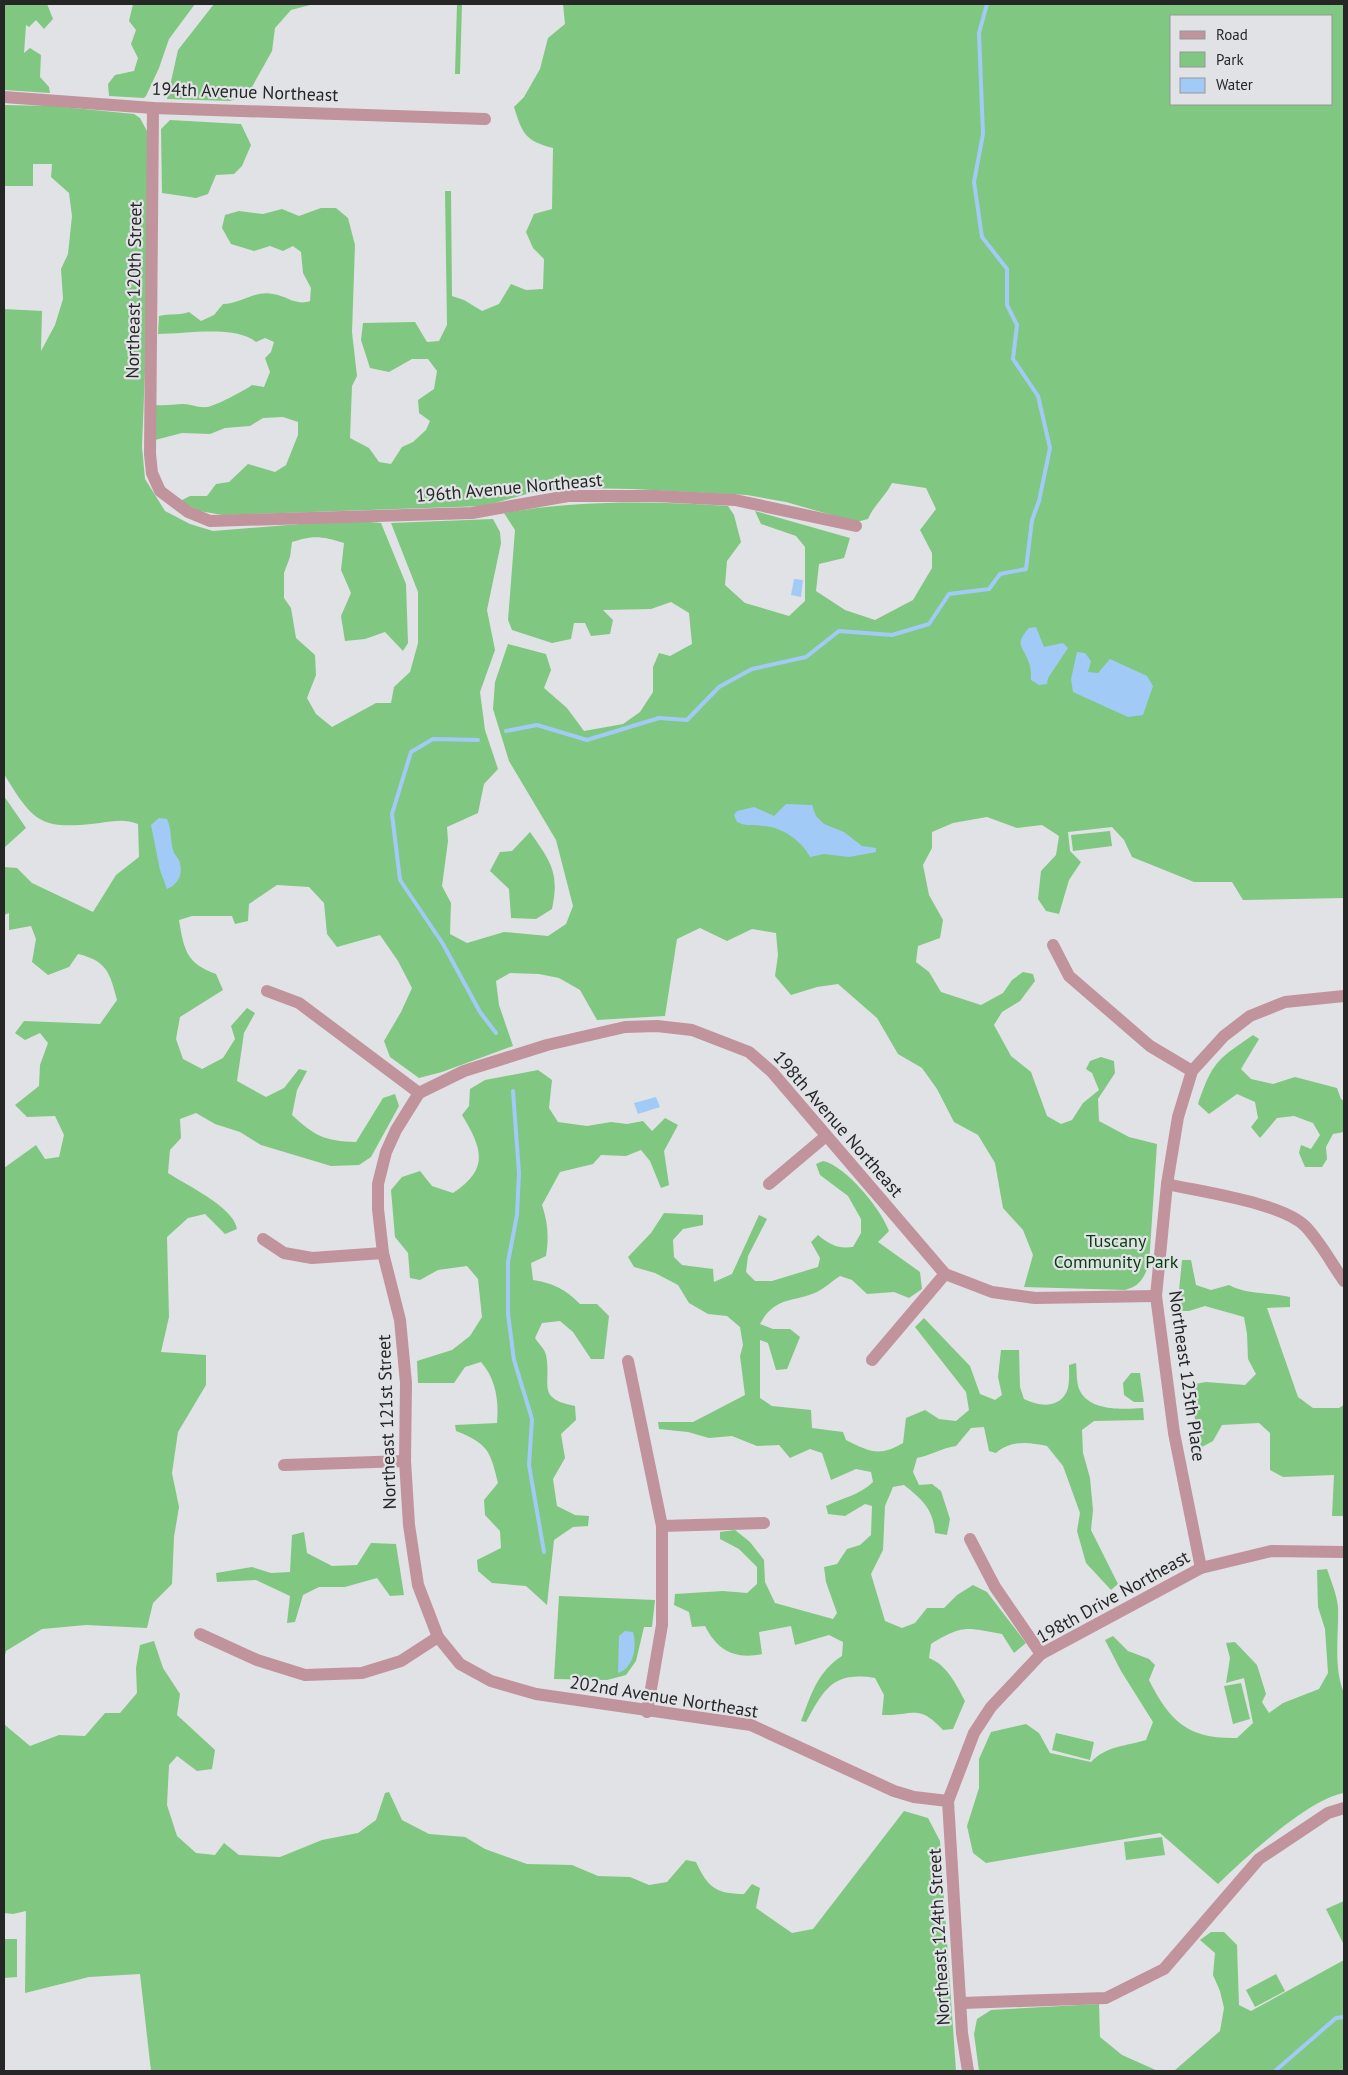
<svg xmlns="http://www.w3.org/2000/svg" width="1348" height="2075" font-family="'PT Sans',sans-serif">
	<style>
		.green { fill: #80c781; fill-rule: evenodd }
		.water { fill: #a1cbf6 }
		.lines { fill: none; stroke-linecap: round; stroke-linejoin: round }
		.stream { stroke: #a1cbf6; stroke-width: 4 }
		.street { stroke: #c1939c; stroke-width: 12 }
		.labels { text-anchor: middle; stroke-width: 4.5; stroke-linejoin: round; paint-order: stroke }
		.street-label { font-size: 18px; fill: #262627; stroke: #e0e2e5 }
		.park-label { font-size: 18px; fill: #073d0e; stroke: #e0e2e5 }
	</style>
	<rect width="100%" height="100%" fill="#e0e2e5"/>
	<g class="green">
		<path d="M4,4H47L53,19L44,29L36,20L29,27L26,25L24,53L30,48L41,55L40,77L49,87L50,93L4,90Z"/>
		<path d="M133,4H195L169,39L159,68L146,96L144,98L109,96L108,84L115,75L134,71L138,58L131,44L136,30L129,21Z"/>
		<path d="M214,4H329L310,5L291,10L275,28L272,51L248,94L230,101L167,99L178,50Z"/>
		<path d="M457,4H462L460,74H455Z"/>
		<path d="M563,4H1344V898L1243,900L1232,882H1194L1132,857L1124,840L1112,827L1068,832L1070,851L1081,862L1069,880L1059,914L1046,911L1038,899L1041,871L1056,855L1059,836L1042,825L1017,828L987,817L953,823L932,832V848L923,865L929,895L943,920L940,938L918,946L916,962L929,972L941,992L981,1005L1003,993L1012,980L1023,972L1033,974L1035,981L1020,1001L1002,1012L994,1025L1011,1056L1031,1072L1047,1116L1061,1124L1072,1120L1083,1103L1099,1090L1092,1073L1086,1069L1090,1061L1101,1057L1114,1061L1115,1073L1098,1099L1099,1121L1129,1137L1157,1144L1149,1264C1144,1278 1140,1286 1125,1290L1024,1287L1033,1255L1023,1230L1003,1208L995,1163L978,1135L954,1122L937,1089L922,1068L898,1054L877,1018L838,984L817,987L791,995L775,976L778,955L776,933L752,929L727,941L700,928L677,939L665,1016L597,1020L580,990L559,978L539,974L510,973L496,981L499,1005L513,1046L442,1072L419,1078L390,1057L384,1041L401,1012L412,988L398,961L380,935L337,947L327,934L324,903L309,887L277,885L249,904L248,921L235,924L232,916H192L179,920C184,950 186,963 216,974L223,990L180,1017L176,1039L183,1059L202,1069L223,1058L235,1039L231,1026L247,1008L255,1013L244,1033L237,1081L266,1097L284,1088L299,1069L307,1071L297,1090L292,1115C315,1136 324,1141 356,1142L383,1098L395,1094L399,1106L371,1157L359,1165L331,1166L261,1145L240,1132L215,1124L196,1113L180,1119L181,1138L170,1150L168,1173C186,1185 234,1207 237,1229L225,1234L205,1214L188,1218L167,1237L169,1317L161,1352L206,1355V1385L178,1432L172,1473L179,1507L174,1537L172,1584L153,1603L147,1628L86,1625L42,1629L6,1651L4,1660V1168L36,1145L45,1159L59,1157L64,1135L55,1116L27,1117L15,1105L39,1086L40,1065L48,1043L40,1033L25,1040L15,1033L24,1021L100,1024L117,1000C110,973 107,961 78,954L69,967L48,975L32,962L36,939L31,926L9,930V913L4,915V867L17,868L32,883L93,912L116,875L139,857L138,824C124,819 115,821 100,823C40,830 34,823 4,774V309L42,311L41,351L55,325L63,299L61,269L68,254L72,216L69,193L51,177L52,164H33V186H4V105L53,106L134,114L140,118L148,133L147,320L142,447L145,479L165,511L190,524L213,531L349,520L381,523L406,584L408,643L403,651L385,632L365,639L345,641L341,616L351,593L341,570L344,543C321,536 314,535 292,542L290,557L284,573V598L291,608L296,638L315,655L316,675L307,698L316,714L332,727L376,703H391L394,687L410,672L418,643V592L391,523L493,519L500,532L501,543L487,610L495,650L480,692L485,730L498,769L484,784L478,813L447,827L448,841L442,886L451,903L450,934L467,943L504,932L548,936L566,924L573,906L556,840L509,761L493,709L495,682L508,644L546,654L551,670L544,688L567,708L584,731L623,724L640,712L653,692V667L659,653L670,656L692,644L689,613L671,602L651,609L603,610L613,620L610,634L591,636L585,623H574L571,639L552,643L512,630L508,620L515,530L504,513C579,500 652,501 728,506L734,515L741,542L727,561L725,585L745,603L789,616L805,601V547L796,536L761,524L755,511L850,538L844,558L819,564L816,591L845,610L875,620L913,600L932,568V553L920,530L936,509L926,488L892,483C885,497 874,505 868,519L856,522L786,502L747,495L632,489L578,488L534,492L484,506L223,515L199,511L180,501L190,496H207L216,484L229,482L248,464L275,472L286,465L298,435V422L283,417L263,418L250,426L225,428L210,434L182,433L155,440L156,405C166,406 174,404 183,404C191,404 198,408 207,407C215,406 244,391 252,385L264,387L270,372L265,358L271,352L274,342L265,338L256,342C235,325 186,334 158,334L159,316C170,313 176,316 189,312L201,321L214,315L223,304C240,304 255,290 273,294C287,296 296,306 310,301L311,288L303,273L301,252L293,246L283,251L270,246L254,251L231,244L222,228L225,215L239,211L263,214L282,209L299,216L321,208H336L348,218L355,245L352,332L357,376L352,386L350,438L369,448L379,462L391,464L402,447L413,442L426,430L430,421L419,413L418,400L434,389L437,371L428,359H412L389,372L370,368L361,340L363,323L415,322L427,342L439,341L447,325L445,191H451L452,296L464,300L482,311L499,304L511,284L526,290L543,289L544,259L533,248L526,232L534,214L552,209L553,148C525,141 522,133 514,107L524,97L540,69L548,38L565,24ZM1172,16H1332V104H1172Z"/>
		<path d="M170,120L241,124L251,145L242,166L234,174L216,175L208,194L196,198L162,193L161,129Z"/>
		<path d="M4,796L26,828L5,847H4Z"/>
		<path d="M1110,831L1112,846L1073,851L1071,835Z"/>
		<path d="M530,832C550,861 560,872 552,909L536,919L511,918L509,889L490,871L500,852L512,851Z"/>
		<path d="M1253,1035L1259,1039L1241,1069L1251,1079L1273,1084L1295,1077L1337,1088L1341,1099L1344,1101V1132L1333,1134L1326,1147L1327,1159L1322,1167H1305L1299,1153L1301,1145L1311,1149L1320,1135L1313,1123L1294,1116L1277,1118L1260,1138L1251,1127L1258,1118L1255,1102L1237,1094L1209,1114L1198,1104C1213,1061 1217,1060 1253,1035Z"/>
		<path d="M538,1070L552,1080L549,1108L558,1122L587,1126L611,1122L627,1124L643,1121L652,1131L665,1118L678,1125L664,1151L669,1185L661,1188L650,1161L641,1150L626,1156L601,1155L593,1164L560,1172L542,1205C548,1223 549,1237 546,1256L531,1263L533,1280C553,1283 565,1289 580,1304H597L609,1316L604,1359H591L573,1332L560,1321L542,1323L535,1338C538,1343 545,1349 546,1355C552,1385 535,1398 575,1406L576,1420L561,1434L565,1458L553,1479L557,1506L575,1515L589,1516L588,1526L573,1527L554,1540L547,1605L526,1586L492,1583L478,1571L477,1560L501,1548L500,1531L485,1515L484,1500L498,1483C490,1450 488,1444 456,1431L455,1425L497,1423C499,1401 496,1379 481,1362L465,1367L454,1383H418L417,1361L452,1350L470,1336L482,1317L478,1279L467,1266L438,1270L420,1280L410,1278L408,1253L395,1237L391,1190L402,1177L420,1171L432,1186L453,1193C490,1169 482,1148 462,1115L469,1106L470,1089L485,1080Z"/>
		<path d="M823,1161C846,1166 881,1209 889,1231L878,1242L920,1272L922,1289L909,1298L894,1292L867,1294L852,1280L840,1276C832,1281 825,1288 817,1292C792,1303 775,1296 760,1324L773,1329H790L800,1337L787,1369L776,1370L768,1343L760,1340V1398L772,1406L811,1410L812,1428L843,1432L846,1440C870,1452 880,1457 903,1443L906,1418L925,1410L939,1419L956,1421L969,1410L966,1392L915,1327L924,1318L970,1366L980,1394L995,1400L1002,1395L998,1377L1001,1350H1019L1020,1387L1024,1399C1038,1406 1057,1409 1066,1393C1070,1386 1069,1373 1069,1365L1076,1363C1077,1371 1076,1384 1080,1391C1091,1412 1124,1409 1143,1408L1144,1420L1094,1421L1082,1430L1083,1453L1090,1478L1093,1510L1091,1530L1118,1584L1111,1590L1086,1563L1077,1531L1080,1513L1063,1466L1047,1446C1028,1442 1011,1440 996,1453L989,1451L984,1427L971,1428L956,1446C942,1448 931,1455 917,1458L913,1472L919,1485L932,1484L941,1491L950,1519L947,1535L935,1533C933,1509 923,1500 904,1485L893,1487L885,1506L883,1550L871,1574L885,1621L902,1628L915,1623L927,1608H944L957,1595L973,1585L987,1592L1026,1643L1014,1653L1002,1634C966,1628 964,1624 931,1644L929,1658C947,1665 956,1684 965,1701L953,1729L943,1730C918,1703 914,1716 882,1715L884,1695L875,1678C832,1671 824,1690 806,1722L801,1721C811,1695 817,1672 842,1656L843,1642L829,1635L795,1645L791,1626L759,1632L762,1654C735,1660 717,1650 705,1626L692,1627L689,1612L674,1605L675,1594L723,1591L747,1593L757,1584V1567L739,1549L720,1539V1532L735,1530L750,1542L764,1560L765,1582L775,1603L833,1619L837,1613L826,1582L824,1567L837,1564L847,1549L860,1545L871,1535L872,1506L865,1504L845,1516L828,1514L826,1506C842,1498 860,1495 873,1482L871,1472L856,1469L831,1480L822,1453L810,1449L790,1458L779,1445L757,1446L732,1436L709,1438L688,1432L659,1429L658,1422H693L745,1395L740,1356L743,1345L740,1327L727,1316L708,1314L689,1303L678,1285L655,1273L634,1267L628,1257L651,1233L664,1213L703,1215V1225L683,1229L673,1240L674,1257L682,1265L713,1269L714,1282L732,1274L759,1215L767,1219L748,1256L746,1272L755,1281H772L818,1267L820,1258L811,1242L818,1235C830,1245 838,1249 853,1247L861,1233V1219L848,1196L820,1175L816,1164Z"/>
		<path d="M1182,1260H1191L1196,1285L1211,1290L1229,1285C1248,1295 1269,1292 1290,1297V1307L1267,1308L1298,1397L1313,1408H1339L1344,1405V1516H1332L1334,1475L1283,1477L1270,1470V1433L1259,1423L1222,1425L1213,1441L1200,1448L1189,1385L1206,1382L1245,1385L1256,1374L1248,1359L1247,1334L1244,1317L1205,1306L1189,1311H1177Z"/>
		<path d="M1131,1373H1140L1144,1402H1134L1124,1395L1123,1383Z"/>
		<path d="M304,1532L307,1553L332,1566L357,1565L371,1543L396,1544L404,1595L390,1596L377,1578L345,1587H319L303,1595L295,1622L287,1623L290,1596L256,1580L217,1582L216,1573L252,1567L271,1573L290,1572L292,1535Z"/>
		<path d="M1327,1569C1331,1581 1337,1595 1338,1607C1339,1635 1333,1667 1344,1693V1793C1308,1799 1245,1858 1218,1884L1160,1833L986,1863L973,1853L967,1826L979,1788V1759L991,1732L1026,1724L1039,1733L1050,1753L1091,1762C1106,1746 1126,1746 1146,1740L1153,1722L1121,1671L1105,1640L1113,1636L1128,1651L1149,1659L1155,1665L1149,1680C1170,1722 1188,1739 1237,1738L1253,1723L1244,1678L1226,1683L1230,1658L1226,1643L1235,1642L1257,1665L1266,1694L1262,1702L1269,1713L1283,1703L1319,1689L1328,1673L1325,1629L1318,1607L1317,1570Z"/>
		<path d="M559,1596L655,1600L652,1627H644L636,1661L626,1675L607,1680L554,1679Z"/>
		<path d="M154,1641L163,1668L180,1694L177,1715L215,1750L212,1769L197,1771L177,1756L169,1765L167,1805L177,1836L196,1853L215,1855L224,1843L239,1855L280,1857L322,1840L358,1833L376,1820L385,1793L389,1792L402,1820L429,1834L465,1837L485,1849L527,1864L572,1865L598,1876L630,1877L649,1885L667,1882L686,1860L696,1862C707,1886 715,1894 744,1894L752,1884L760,1888L756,1908L792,1933L813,1929L904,1811L928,1818L940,1841L956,2071H151L140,1974L89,1977L25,1993L26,1911L13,1914L4,1913V1690L5,1725L30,1746L59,1735L85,1736L105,1713H120L137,1693L136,1668L140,1645Z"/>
		<path d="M1241,1683L1250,1719L1233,1724L1224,1686Z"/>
		<path d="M1056,1733L1094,1742L1090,1760L1052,1750Z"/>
		<path d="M1162,1837L1165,1855L1126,1860L1124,1842Z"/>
		<path d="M1344,1901V1943H1343L1326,1909Z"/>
		<path d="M1211,1932H1224L1237,1945L1239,2005L1251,2011L1344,1960V2071H1174L1220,2031L1224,2008L1220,1991L1213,1975L1215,1953L1200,1940Z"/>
		<path d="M4,1939H17V1977L4,1978Z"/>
		<path d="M1276,1974L1285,1991L1255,2007L1246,1990Z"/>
		<path d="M1099,2004L1100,2037L1122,2055L1158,2071H979L974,2034L977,2019L991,2010Z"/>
	</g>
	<g class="water">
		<path d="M794,579L803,580L801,597L791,595Z"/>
		<path d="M1036,627L1044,647L1063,643L1068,648L1048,678L1047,684L1039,685L1031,680C1031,675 1031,668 1029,663C1024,646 1013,646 1029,628Z"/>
		<path d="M1077,652L1085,653L1091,661L1088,672L1098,673L1110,659L1147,676L1153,686L1143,715L1128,717L1073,692L1071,679Z"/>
		<path d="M786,804L812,805L816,816L824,824L844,832L862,846L876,848V852L849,857L824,854L810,857C802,841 782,827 764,826C753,824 747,827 737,822L734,815L737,811L754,807L774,816Z"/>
		<path d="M159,818L167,819C172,830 170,840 173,850C174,855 180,859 180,864C183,876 177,885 167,889L160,870L151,825Z"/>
		<path d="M656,1097L660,1107L638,1114L634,1103Z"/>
		<path d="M625,1631L633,1632C637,1646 634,1668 618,1673L619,1636Z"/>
	</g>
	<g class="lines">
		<g class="stream">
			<path d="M506,731L537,725L587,740L659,718L687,720L719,687L752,669L806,657L839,631L892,635L929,624L949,594L989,589L1000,574L1026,569L1032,520L1039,501L1050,448L1038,396L1013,359L1017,325L1007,305V269L982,237L974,182L983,134L979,33L987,4"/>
			<path d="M478,740L433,739L411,752L392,814L400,880L443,944L480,1012L496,1033"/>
			<path d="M513,1091L519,1173L517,1215L508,1262V1314L514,1360L532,1419L529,1465L544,1552"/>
			<path d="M1275,2071L1336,2018L1344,2017"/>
		</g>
		<g class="street">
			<path d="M4,97L153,108L485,119"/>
			<path d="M153,108L150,454L152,473L160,491L188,512L210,521L472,513L568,496H656L735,500L856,526"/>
			<path d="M1053,945L1069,976L1150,1046L1192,1071"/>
			<path d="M267,991L299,1003L419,1093"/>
			<path d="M419,1093L396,1130L386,1152L378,1184V1209L383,1253L400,1320L406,1383L405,1461L409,1525L418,1585L438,1637L460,1664L491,1681L536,1694L751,1725L894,1791L914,1797L948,1801"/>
			<path d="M419,1093L464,1071L547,1045L625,1027L657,1026L692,1030L749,1052L772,1072L945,1274L992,1292L1035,1298L1156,1296"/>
			<path d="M769,1184L826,1136"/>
			<path d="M1167,1184C1201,1192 1284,1203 1306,1227C1321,1243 1332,1264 1344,1281"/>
			<path d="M263,1239L284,1253L312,1258L383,1253"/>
			<path d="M872,1360L945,1274"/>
			<path d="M628,1361L662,1526V1625L647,1712"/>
			<path d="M284,1465L405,1461"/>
			<path d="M662,1526L764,1523"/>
			<path d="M970,1539L995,1587L1041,1654"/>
			<path d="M1201,1568L1174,1433L1156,1296L1167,1184L1178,1117L1192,1071L1224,1036L1250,1016L1285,1002L1344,996"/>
			<path d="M200,1634L257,1660L305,1675L362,1673L401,1661L438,1637"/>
			<path d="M962,2003L1106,1998L1164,1969L1259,1859L1328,1813L1344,1808"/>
			<path d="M968,2071L962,2033L948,1801L974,1733L991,1707L1041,1654L1201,1568L1271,1551L1344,1552"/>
		</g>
	</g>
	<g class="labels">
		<g class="street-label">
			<text transform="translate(245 92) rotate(2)" y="6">194th Avenue Northeast</text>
			<text transform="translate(134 290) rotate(-89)" y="6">Northeast 120th Street</text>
			<text transform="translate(509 488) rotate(-5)" y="6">196th Avenue Northeast</text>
			<text transform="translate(838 1124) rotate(49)" y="6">198th Avenue Northeast</text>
			<text transform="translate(1187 1376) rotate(82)" y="6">Northeast 125th Place</text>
			<text transform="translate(387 1422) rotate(-92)" y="6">Northeast 121st Street</text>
			<text transform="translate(1113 1597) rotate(-29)" y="6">198th Drive Northeast</text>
			<text transform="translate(664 1697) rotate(9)" y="6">202nd Avenue Northeast</text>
			<text transform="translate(939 1937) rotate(-93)" y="6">Northeast 124th Street</text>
		</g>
		<g class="park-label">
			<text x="1116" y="1247">Tuscany<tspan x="1116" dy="21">Community Park</tspan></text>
		</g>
	</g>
	<rect width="1348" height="2075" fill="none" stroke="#262627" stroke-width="10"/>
	<rect x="1170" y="15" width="162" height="90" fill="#e0e2e5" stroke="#969799"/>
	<rect x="1180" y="31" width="25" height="8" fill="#c1939c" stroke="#969799"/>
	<text x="1216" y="40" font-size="15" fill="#262627">Road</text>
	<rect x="1180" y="52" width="25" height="15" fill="#80c781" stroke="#969799"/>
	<text x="1216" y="65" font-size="15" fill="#262627">Park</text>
	<rect x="1180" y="78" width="25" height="15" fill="#a1cbf6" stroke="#969799"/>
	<text x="1216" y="90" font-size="15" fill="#262627">Water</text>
</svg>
